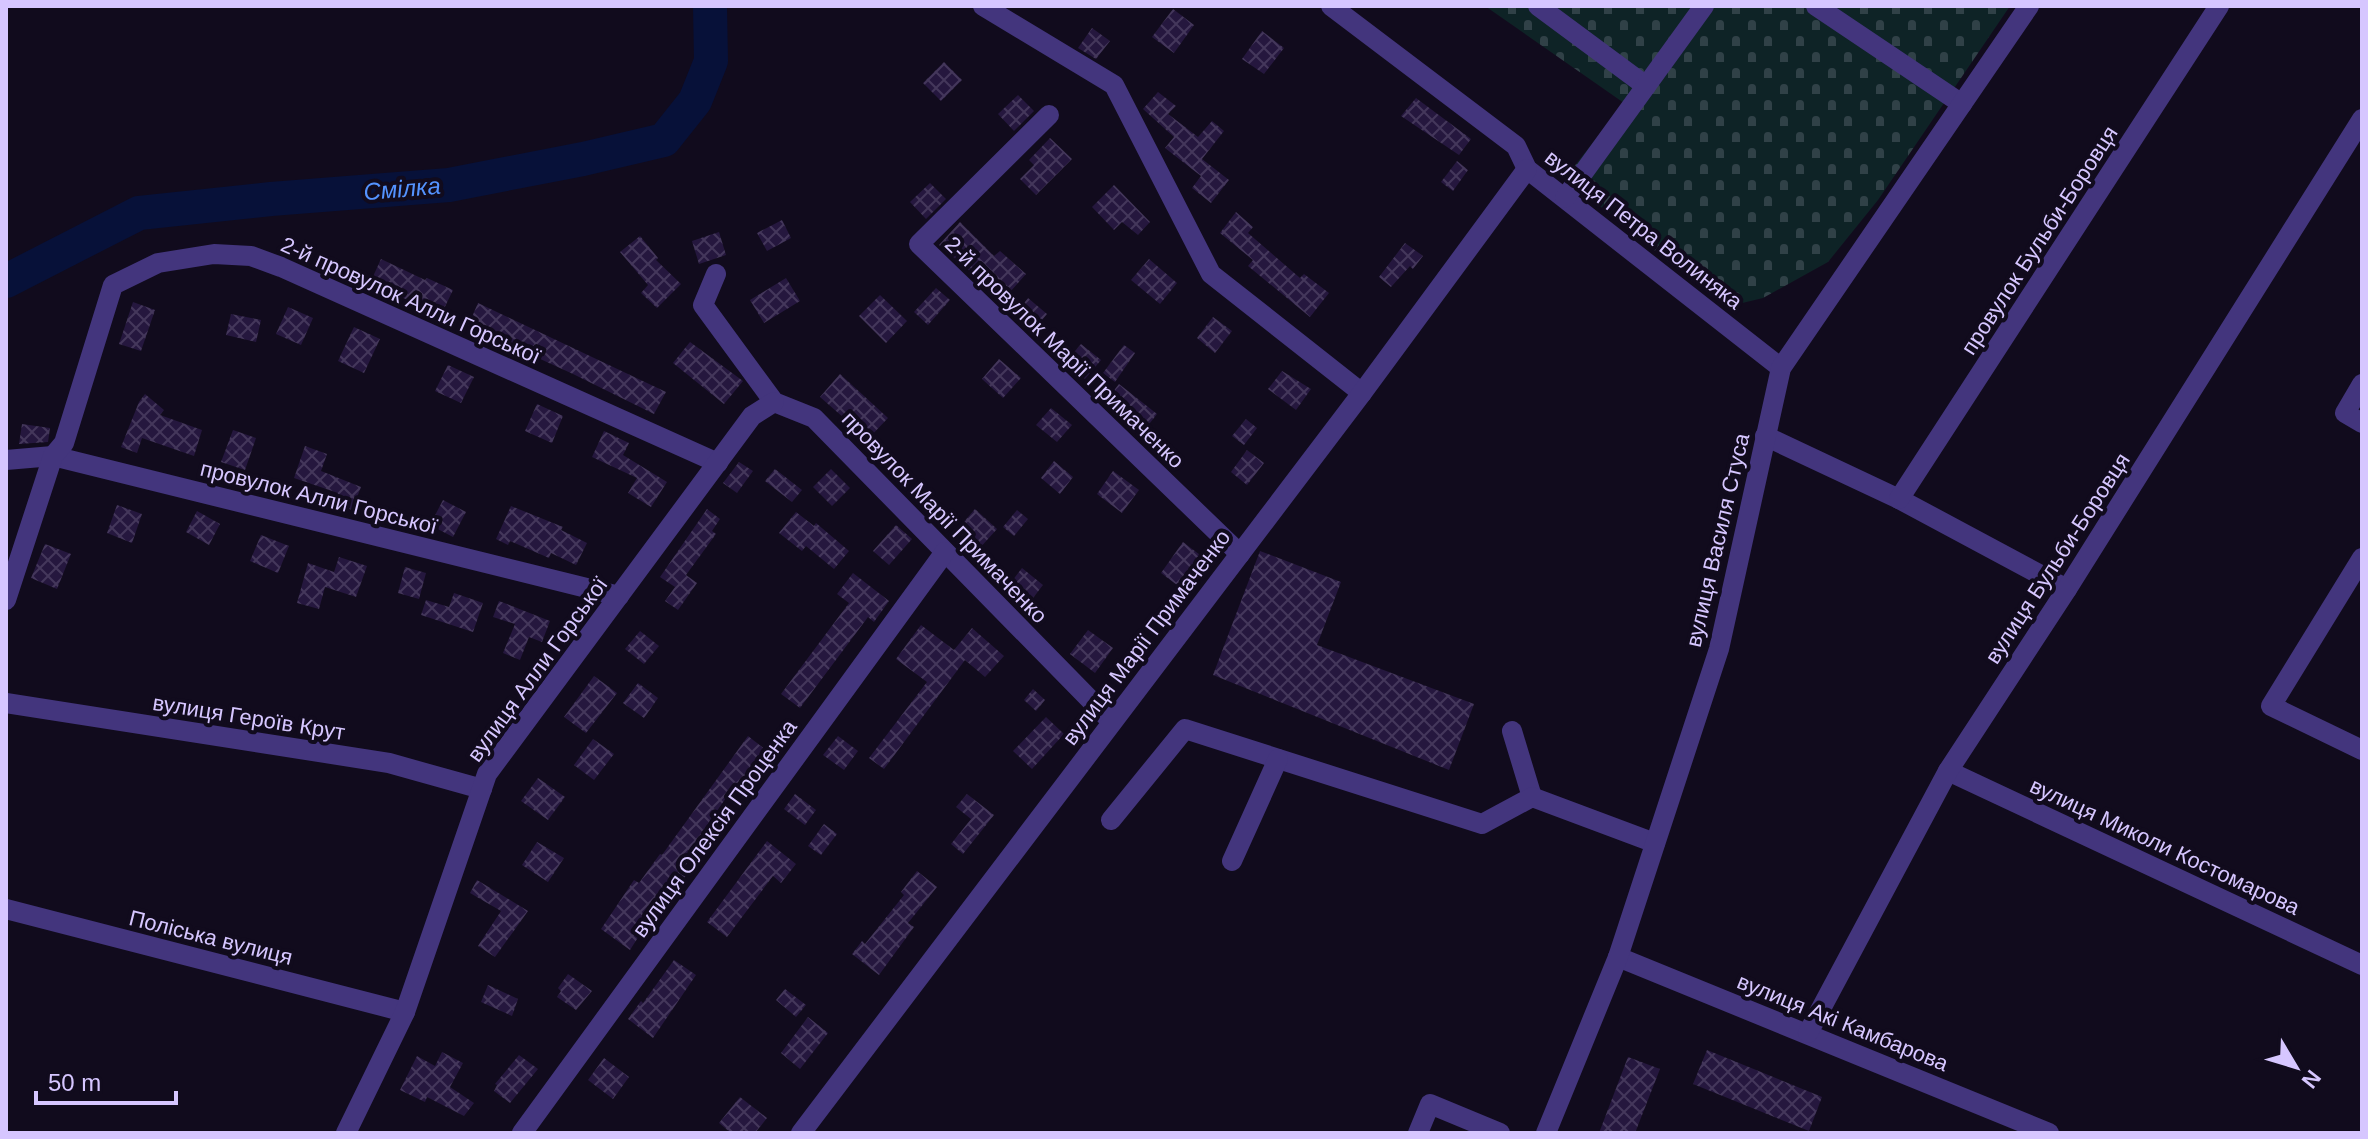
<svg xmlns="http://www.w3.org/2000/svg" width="2368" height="1139" font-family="Helvetica,sans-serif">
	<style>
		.cemetery { fill: url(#cemetery-stones) }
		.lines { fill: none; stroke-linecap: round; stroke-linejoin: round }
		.river { stroke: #071139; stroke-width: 34 }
		.building { fill: url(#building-cross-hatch) }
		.minor { stroke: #43357d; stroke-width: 20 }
		.labels { text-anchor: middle; stroke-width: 8; stroke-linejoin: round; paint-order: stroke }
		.street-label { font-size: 22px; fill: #d6c6ff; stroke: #110b1d }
		.water-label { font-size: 24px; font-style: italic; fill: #5493ff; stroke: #110b1d }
	</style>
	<defs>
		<pattern id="cemetery-stones" width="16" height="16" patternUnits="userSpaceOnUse" patternTransform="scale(2)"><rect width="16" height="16" fill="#0e2326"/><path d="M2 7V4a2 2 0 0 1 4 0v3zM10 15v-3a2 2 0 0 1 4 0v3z" fill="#304147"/></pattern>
		<pattern id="building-cross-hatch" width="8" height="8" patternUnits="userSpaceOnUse" patternTransform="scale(2)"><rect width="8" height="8" fill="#25173e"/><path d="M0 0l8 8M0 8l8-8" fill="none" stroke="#44375b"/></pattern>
	</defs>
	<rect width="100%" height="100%" fill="#110b1d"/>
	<path class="cemetery" d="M1485,6H2010L1878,200L1828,262L1763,298L1738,304L1715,299L1565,178L1624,103Z"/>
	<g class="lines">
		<path class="river" d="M6,281L139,213L271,199L449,185L583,159L664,140L695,101L711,61L710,6"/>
	</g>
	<g class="building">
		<path d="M1173,9L1194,25L1174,53L1152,37Z"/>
		<path d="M1092,28L1110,41L1096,59L1078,48Z"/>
		<path d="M1262,31L1284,48L1264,74L1242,59Z"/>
		<path d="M944,62L962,80L941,101L923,83Z"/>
		<path d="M1158,92L1176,106L1168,114L1198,137L1212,121L1224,131L1202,159L1229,180L1211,203L1192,188L1201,176L1165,148L1174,137L1143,109Z"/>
		<path d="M1018,95L1034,111L1014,131L998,114Z"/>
		<path d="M1416,98L1471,139L1459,155L1401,116Z"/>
		<path d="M1050,138L1072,159L1036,195L1020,179L1034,165L1029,160Z"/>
		<path d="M1457,161L1468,170L1453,191L1441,182Z"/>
		<path d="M930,183L946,199L926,219L910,202Z"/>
		<path d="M1114,185L1150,222L1138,235L1122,222L1114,230L1092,207Z"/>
		<path d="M1236,212L1253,227L1248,233L1300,278L1304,274L1329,293L1310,317L1248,266L1253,260L1220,233Z"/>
		<path d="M782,220L791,238L767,251L757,233Z"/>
		<path d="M960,222L994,256L1000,251L1026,274L1010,292L1000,283L993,291L939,245Z"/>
		<path d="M719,232L726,255L699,264L692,241Z"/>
		<path d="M640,236L658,258L656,260L681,284L657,308L641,293L648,285L620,252Z"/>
		<path d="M1405,243L1423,256L1413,269L1410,266L1391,287L1379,277Z"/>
		<path d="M381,259L425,280L427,278L453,290L441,315L370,283Z"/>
		<path d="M1149,259L1177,283L1160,304L1131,280Z"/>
		<path d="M786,278L800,301L764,323L750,300Z"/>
		<path d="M936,288L950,300L928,325L914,312Z"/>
		<path d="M880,295L907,321L886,343L859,316Z"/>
		<path d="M1028,298L1047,314L1034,330L1015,315Z"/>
		<path d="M133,302L155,310L141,351L119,344Z"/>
		<path d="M478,303L666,392L654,414L573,374L468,326Z"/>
		<path d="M288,307L313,318L301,345L276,334Z"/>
		<path d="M231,314L261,320L256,342L226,335Z"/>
		<path d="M1213,317L1232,331L1215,353L1197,338Z"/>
		<path d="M354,327L380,339L364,373L338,361Z"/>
		<path d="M690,342L743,381L724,404L673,363Z"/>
		<path d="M1081,344L1101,360L1085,379L1065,363Z"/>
		<path d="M1124,345L1135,353L1115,382L1103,373Z"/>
		<path d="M999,359L1021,378L1003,398L982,379Z"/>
		<path d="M448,365L474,377L461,403L435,391Z"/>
		<path d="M1282,371L1311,389L1296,410L1268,389Z"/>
		<path d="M840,374L888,418L868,439L820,397Z"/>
		<path d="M1119,384L1157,414L1146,428L1108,398Z"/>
		<path d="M145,394L164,410L160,415L202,430L194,456L142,438L137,453L121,447L139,402Z"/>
		<path d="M537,404L563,416L552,443L525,431Z"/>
		<path d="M1051,408L1072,425L1057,442L1036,425Z"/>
		<path d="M1246,419L1257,428L1244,445L1232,436Z"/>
		<path d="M22,424L50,428L48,442L19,444Z"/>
		<path d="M233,430L256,438L245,470L221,462Z"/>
		<path d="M604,431L629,443L623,455L667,482L651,507L628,493L637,478L592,457Z"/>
		<path d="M305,446L327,454L321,471L361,487L352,510L334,503L338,493L294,478Z"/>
		<path d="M1247,450L1264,463L1247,485L1231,472Z"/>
		<path d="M1054,461L1073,477L1060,494L1041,478Z"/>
		<path d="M739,462L753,471L737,493L723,483Z"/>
		<path d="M775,469L802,490L792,502L765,481Z"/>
		<path d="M831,469L850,488L832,506L813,487Z"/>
		<path d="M1113,471L1139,490L1122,513L1097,494Z"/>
		<path d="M443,500L466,512L453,537L430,525Z"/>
		<path d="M117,505L142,514L132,543L107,533Z"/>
		<path d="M511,506L563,527L561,530L587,543L576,565L551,553L549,558L510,541L508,545L496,539Z"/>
		<path d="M707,509L720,519L712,531L716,534L686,575L697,583L678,610L665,601L675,587L660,577Z"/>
		<path d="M975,509L997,529L978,550L956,531Z"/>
		<path d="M1017,510L1028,519L1014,536L1003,527Z"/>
		<path d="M197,511L220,524L209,545L186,532Z"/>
		<path d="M796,512L814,526L816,523L849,551L834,569L806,546L802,551L779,533Z"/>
		<path d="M896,525L912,539L889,565L873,551Z"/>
		<path d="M261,535L289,546L278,573L250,561Z"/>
		<path d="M1183,542L1204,558L1181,588L1161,573Z"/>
		<path d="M45,544L71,554L57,589L31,578Z"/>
		<path d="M1260,551L1341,582L1317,645L1474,704L1449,770L1213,675Z"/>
		<path d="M339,557L367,566L356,597L325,587L319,609L297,603L308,563L334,572Z"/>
		<path d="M405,567L426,573L419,599L398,593Z"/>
		<path d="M1022,568L1043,585L1026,607L1005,590Z"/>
		<path d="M853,573L889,601L874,622L868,617L800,708L781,694L849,603L837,594Z"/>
		<path d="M454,593L483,603L473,632L421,615L426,600L449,607Z"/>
		<path d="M499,601L550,621L542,642L529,637L520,660L503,653L515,624L493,617Z"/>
		<path d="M921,625L954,650L972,628L1004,656L985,677L965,660L884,769L869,758L927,682L896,659Z"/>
		<path d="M1088,630L1113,648L1095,673L1070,654Z"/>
		<path d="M640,631L659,646L644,664L625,649Z"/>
		<path d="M594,676L617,693L586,733L564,717Z"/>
		<path d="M638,683L658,698L644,718L623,703Z"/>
		<path d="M1033,689L1045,700L1036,711L1024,700Z"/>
		<path d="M1046,717L1064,734L1032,769L1013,751Z"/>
		<path d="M748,736L771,754L742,794L733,788L703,831L708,835L682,870L687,874L674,892L669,889L630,950L601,929L634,880L639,883L660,854L662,855Z"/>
		<path d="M838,736L858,751L844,770L823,755Z"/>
		<path d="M593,739L614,754L594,780L574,765Z"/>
		<path d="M538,778L565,797L548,820L521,801Z"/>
		<path d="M795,794L816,810L805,825L784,809Z"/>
		<path d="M967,794L994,815L963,854L951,844L971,819L956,807Z"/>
		<path d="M824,824L837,834L821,855L808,846Z"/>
		<path d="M767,841L796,864L781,883L773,876L727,937L707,922Z"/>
		<path d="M537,842L564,858L548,882L522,865Z"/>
		<path d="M917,871L937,887L908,923L914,927L879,975L852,954L862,941L865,944L904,895L901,892Z"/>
		<path d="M477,880L528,911L495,957L478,946L501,911L470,893Z"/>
		<path d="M674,960L696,975L653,1038L628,1019L641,1001L643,1003Z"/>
		<path d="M568,974L592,991L576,1010L557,997L561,991L558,988Z"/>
		<path d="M488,985L518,999L512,1016L481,1002Z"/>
		<path d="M785,989L806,1005L796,1017L776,1000Z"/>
		<path d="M808,1017L828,1033L800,1069L781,1053Z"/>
		<path d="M1707,1050L1822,1097L1809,1131L1693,1084Z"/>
		<path d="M442,1052L463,1063L450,1087L474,1103L464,1116L427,1097L425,1102L400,1090L417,1056L435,1066Z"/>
		<path d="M519,1055L538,1069L510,1103L494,1091L497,1085L495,1084Z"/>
		<path d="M1628,1057L1660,1069L1635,1133H1599Z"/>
		<path d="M604,1058L629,1077L613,1099L588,1080Z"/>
		<path d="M740,1097L767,1118L755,1133H731L719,1123Z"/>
	</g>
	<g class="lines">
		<g class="minor">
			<path d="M983,6L1114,85L1211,274L1362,393"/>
			<path d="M1331,6L1516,146L1527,169L1781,368"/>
			<path d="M1538,6L1646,86"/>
			<path d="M1816,6L1962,104"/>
			<path d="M1049,115L919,244L1240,554"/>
			<path d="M1565,198L1704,6"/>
			<path d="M716,274L703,305L774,402L814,418L1112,722"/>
			<path d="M2362,384L2345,413L2362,423"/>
			<path d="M1765,436L1899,499L2067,589"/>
			<path d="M6,460L53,456L619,596"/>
			<path d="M1899,499L2219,6"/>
			<path d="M2362,558L2271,706L2362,750"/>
			<path d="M6,600L53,456L64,443L113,285L158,263L214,254L251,256L281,267L718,463"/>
			<path d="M6,703L389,763L482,789"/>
			<path d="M1512,731L1532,797"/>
			<path d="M1948,771L2362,965"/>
			<path d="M1111,820L1185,729L1482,824L1532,797L1655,843"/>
			<path d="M1232,861L1278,759"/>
			<path d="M6,909L405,1012"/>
			<path d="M1618,957L2049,1133"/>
			<path d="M1808,1033L1948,771L2067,589L2362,119"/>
			<path d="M346,1133L405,1012L487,774L752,416L774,402"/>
			<path d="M522,1133L945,552"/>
			<path d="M801,1133L1362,393L1527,169"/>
			<path d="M1418,1133L1430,1104L1500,1133"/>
			<path d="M1546,1133L1618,957L1719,649L1781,368L2029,6"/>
		</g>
	</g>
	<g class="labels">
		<g class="street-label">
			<text transform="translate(1644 229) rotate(38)" y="8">вулиця Петра Волиняка</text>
			<text transform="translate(2039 240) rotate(-57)" y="8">провулок Бульби-Боровця</text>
			<text transform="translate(411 300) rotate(24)" y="8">2-й провулок Алли Горської</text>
			<text transform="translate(1065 352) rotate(44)" y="8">2-й провулок Марії Примаченко</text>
			<text transform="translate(319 497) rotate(14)" y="8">провулок Алли Горської</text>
			<text transform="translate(945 517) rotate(46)" y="8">провулок Марії Примаченко</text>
			<text transform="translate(1717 540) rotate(-77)" y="8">вулиця Василя Стуса</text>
			<text transform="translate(2057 558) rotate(-57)" y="8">вулиця Бульби-Боровця</text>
			<text transform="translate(1146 637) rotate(-53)" y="8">вулиця Марії Примаченко</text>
			<text transform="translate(537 669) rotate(-54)" y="8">вулиця Алли Горської</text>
			<text transform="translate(249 717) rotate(9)" y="8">вулиця Героїв Крут</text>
			<text transform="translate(714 828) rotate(-54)" y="8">вулиця Олексія Проценка</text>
			<text transform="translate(2165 846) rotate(25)" y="8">вулиця Миколи Костомарова</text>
			<text transform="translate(211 937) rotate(14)" y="8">Поліська вулиця</text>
			<text transform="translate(1843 1022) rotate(22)" y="8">вулиця Акі Камбарова</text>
		</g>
		<g class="water-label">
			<text transform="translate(402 189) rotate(-5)" y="8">Смілка</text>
		</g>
	</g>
	<rect width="2368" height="1139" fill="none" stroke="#d6c6ff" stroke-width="16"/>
	<g transform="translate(2296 1067) rotate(128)" stroke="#110b1d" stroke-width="6" paint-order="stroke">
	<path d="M0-6L14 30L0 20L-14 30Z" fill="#d6c6ff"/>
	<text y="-12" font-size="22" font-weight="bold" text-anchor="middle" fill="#d6c6ff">N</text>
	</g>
	<path d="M36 1091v12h140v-12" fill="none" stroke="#d6c6ff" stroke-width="4"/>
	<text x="48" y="1091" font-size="24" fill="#d6c6ff" stroke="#110b1d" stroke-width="6" paint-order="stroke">50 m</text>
</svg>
